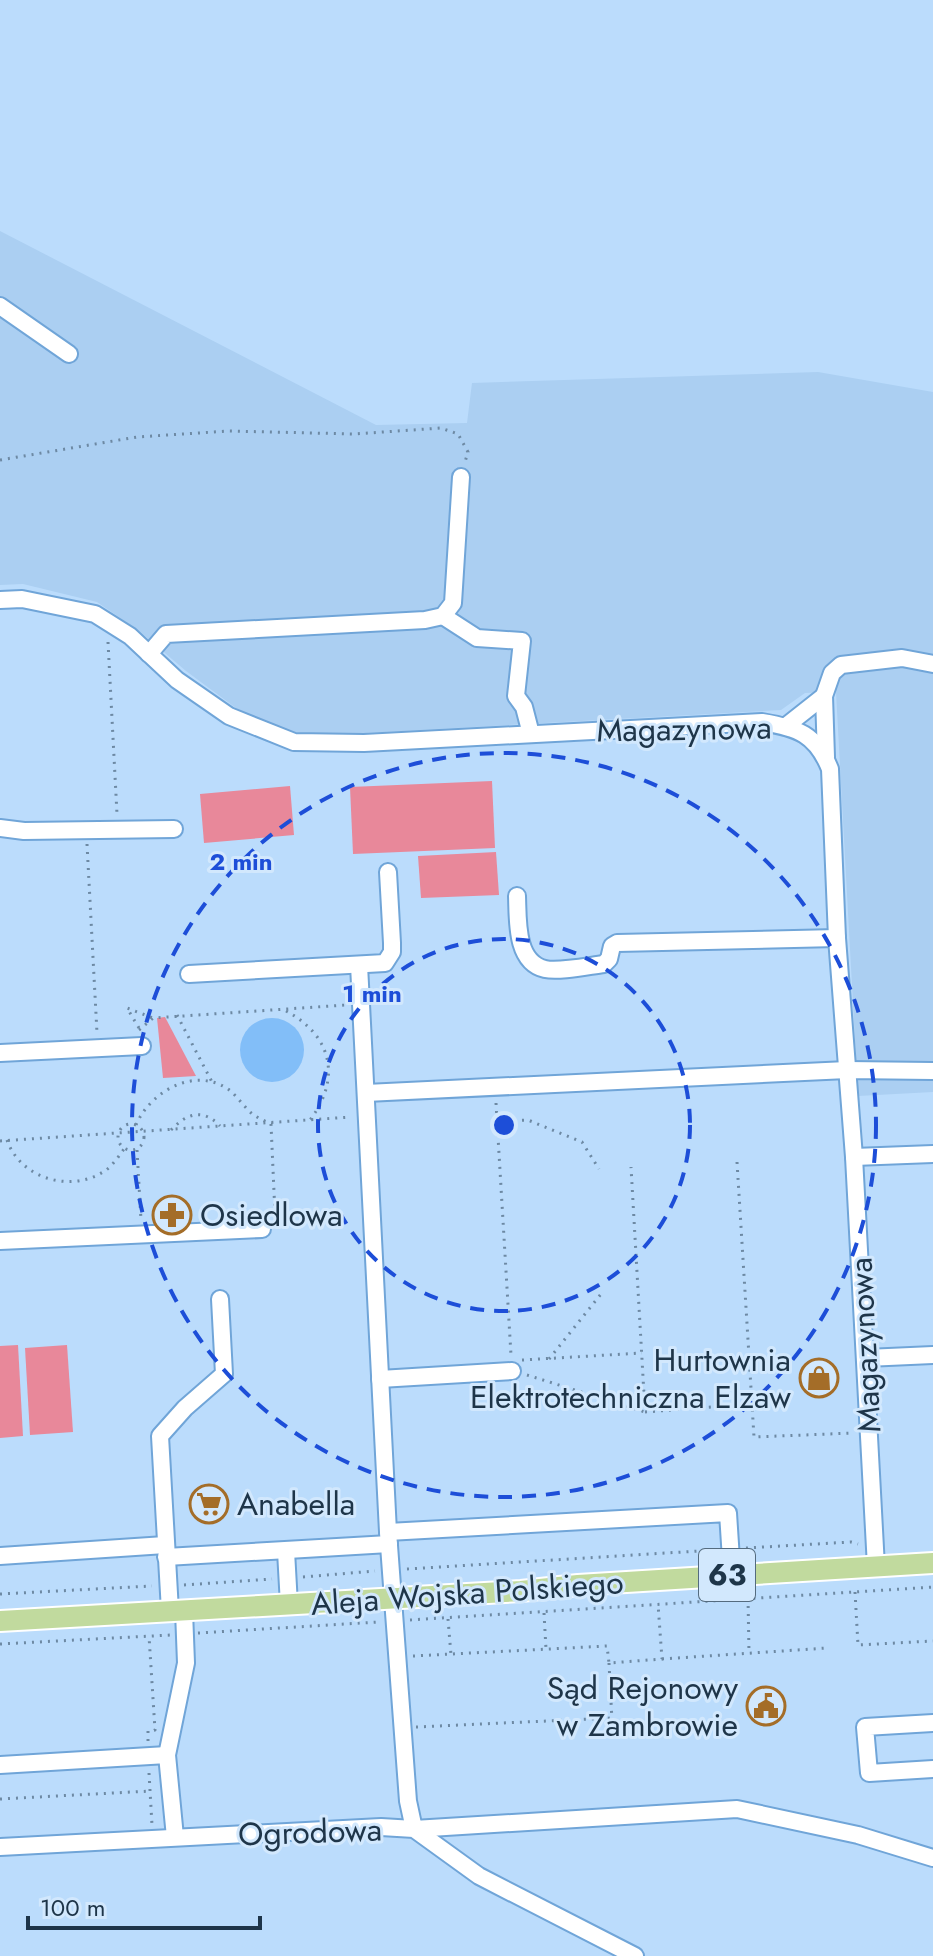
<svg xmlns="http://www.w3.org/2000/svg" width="933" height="1956" font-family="Jost,sans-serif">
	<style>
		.built { fill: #abcff2 }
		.green { fill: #e8889a }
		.water { fill: #82bef8 }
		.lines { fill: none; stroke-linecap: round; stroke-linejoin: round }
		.minor-casing { stroke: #70a5d8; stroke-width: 20 }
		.major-casing { stroke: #fff; stroke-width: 24 }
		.path { stroke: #6d89a3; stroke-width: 3; stroke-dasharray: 2 6; stroke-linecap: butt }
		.minor { stroke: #fff; stroke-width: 16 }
		.major { stroke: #c1da9e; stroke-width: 20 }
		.ring { fill: none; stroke: #1d4ed8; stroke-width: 4; stroke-dasharray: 14 10 }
		.labels { text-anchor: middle; stroke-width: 6; stroke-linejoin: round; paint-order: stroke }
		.shield { fill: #d2e8fd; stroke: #546b7f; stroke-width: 2 }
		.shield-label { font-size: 30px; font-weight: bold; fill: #1e3549 }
		.street-label { font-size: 32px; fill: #1e3549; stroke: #d2e8fd }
		.poi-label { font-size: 32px; fill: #1e3549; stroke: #d2e8fd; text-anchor: start }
		.centre { fill: #1d4ed8; stroke: #d2e8fd; stroke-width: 4 }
		.ring-label { font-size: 24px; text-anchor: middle; font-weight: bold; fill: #1d4ed8; stroke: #d2e8fd; stroke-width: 6; stroke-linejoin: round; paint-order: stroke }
	</style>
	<rect width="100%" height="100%" fill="#bbdcfc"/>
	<path class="built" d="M0,231L376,425L467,423L472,383L818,372L933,392V1092L858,1096L836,692L805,693L781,710L311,736L267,725L236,708L186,671L139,631L97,602L23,584L0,585Z"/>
	<g class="green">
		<path d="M492,781L495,848L353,854L350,787Z"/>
		<path d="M290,786L294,835L204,843L200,794Z"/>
		<path d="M496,852L499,895L421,898L418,856Z"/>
		<path d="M165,1017L196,1076L163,1078L157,1018Z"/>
		<path d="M18,1345L23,1436L0,1438V1346Z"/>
		<path d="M67,1345L73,1432L30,1435L25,1348Z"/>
	</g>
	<circle class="water" cx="272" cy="1050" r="32"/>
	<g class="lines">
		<g class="minor-casing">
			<g id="minor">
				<path d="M0,306L69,354"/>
				<path d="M0,600L22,599L95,614L130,636L177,680L229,716L294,742L364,743L762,722C798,728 816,734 830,769L837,938L854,1157L876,1567"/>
				<path d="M443,616L477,638L522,641L516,696L524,707L531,734"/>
				<path d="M149,654L166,634L425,620L443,616L453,603L461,477"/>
				<path d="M786,726L824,696"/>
				<path d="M826,757L824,696L832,673L841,665L902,658L933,664"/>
				<path d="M0,828L24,831L174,829"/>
				<path d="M517,896C518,919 515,962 545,969C559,972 588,966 604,964L609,959L612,946L617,943L837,938"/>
				<path d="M359,965L388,1532L408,1801L414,1829L737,1809L858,1835L933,1858"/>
				<path d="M189,974L385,963L392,952V943L388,872"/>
				<path d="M0,1053L142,1046"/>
				<path d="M366,1093L847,1070L933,1071"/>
				<path d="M854,1157L933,1154"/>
				<path d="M0,1241L262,1229"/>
				<path d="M866,1358L933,1355"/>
				<path d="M380,1379L512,1371"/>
				<path d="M388,1532L728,1513L732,1575"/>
				<path d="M286,1551L289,1605"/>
				<path d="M0,1556L165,1545"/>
				<path d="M166,1557L389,1544"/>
				<path d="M170,1611L160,1436L185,1408L224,1374L220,1299"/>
				<path d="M933,1723L865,1727L869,1773L933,1769"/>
				<path d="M0,1765L167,1755"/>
				<path d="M175,1837L167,1755L186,1663L184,1611"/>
				<path d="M0,1847L381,1827L414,1829L479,1876L635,1956"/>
			</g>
		</g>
		<g class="major-casing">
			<path id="major" d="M0,1621L521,1591L578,1585L933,1563"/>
		</g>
		<g class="path">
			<path d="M0,460L137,437L229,431L354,434L441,428L458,434L468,452L465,462"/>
			<path d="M108,642L117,814"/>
			<path d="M87,844L97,1033"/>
			<path d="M286,1011C333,1036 341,1079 310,1120"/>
			<path d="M177,1015L212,1082"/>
			<path d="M139,1028L127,1008L153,1018"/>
			<path d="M139,1030L153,1018L346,1005"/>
			<path d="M496,1103L511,1355"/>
			<path d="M498,1121L528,1120L582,1142L599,1169"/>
			<circle cx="131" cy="1137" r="13"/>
			<path d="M136,1125C150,1092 194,1066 228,1089C236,1095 242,1104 249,1111C255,1117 263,1120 271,1124L275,1214L271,1218"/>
			<path d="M171,1130C187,1113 203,1108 220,1126"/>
			<path d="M7,1140C20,1178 69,1193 103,1172C112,1167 118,1157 124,1149"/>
			<path d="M0,1141L351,1117"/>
			<path d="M137,1150L141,1220"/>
			<path d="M737,1162L754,1437L854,1433"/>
			<path d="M549,1359L601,1294"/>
			<path d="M522,1360L642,1353"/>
			<path d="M527,1375L645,1412L631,1167"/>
			<path d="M645,1412L752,1404"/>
			<path d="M746,1548L851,1542L858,1544"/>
			<path d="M407,1569L715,1550"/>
			<path d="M303,1577L375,1571"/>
			<path d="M184,1585L272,1579"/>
			<path d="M855,1592L858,1645L933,1641"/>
			<path d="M0,1594L152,1586"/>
			<path d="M748,1598L749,1653"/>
			<path d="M544,1613L546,1649"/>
			<path d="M448,1619L451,1655"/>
			<path d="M410,1620L933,1587"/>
			<path d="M198,1633L378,1622"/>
			<path d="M0,1644L171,1635"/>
			<path d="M413,1656L607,1646L609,1663L662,1659L658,1604"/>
			<path d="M662,1659L827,1648"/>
			<path d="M609,1663L613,1740"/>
			<path d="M416,1727L612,1718"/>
			<path d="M148,1741V1731L155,1730L149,1636"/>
			<path d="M149,1773L152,1825"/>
			<path d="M0,1799L151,1791"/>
		</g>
		<use href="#minor" class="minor"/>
		<use href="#major" class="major"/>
	</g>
	<g class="ring">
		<circle cx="504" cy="1125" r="186"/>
		<circle cx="504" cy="1125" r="372"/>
	</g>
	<defs>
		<g id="pharmacy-ring" transform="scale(2)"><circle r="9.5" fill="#d2e8fd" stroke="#a46d28" stroke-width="1.5"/><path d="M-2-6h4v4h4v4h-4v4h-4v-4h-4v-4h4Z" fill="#a46d28"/></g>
		<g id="shop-ring" transform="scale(2)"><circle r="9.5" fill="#d2e8fd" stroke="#a46d28" stroke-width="1.5"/><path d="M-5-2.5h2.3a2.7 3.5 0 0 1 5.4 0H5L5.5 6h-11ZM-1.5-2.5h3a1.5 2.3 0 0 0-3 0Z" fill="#a46d28"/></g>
		<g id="supermarket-ring" transform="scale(2)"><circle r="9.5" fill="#d2e8fd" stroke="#a46d28" stroke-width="1.5"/><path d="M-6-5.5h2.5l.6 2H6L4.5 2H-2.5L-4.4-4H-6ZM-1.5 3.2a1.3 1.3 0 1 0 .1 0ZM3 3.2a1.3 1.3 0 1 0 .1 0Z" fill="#a46d28"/></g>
		<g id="civic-ring" transform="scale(2)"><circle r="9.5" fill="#d2e8fd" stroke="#a46d28" stroke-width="1.5"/><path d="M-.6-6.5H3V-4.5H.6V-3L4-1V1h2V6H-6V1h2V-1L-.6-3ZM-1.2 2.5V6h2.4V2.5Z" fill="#a46d28"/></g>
	</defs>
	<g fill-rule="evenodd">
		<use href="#pharmacy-ring" x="172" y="1215"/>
		<use href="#shop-ring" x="819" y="1378"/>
		<use href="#supermarket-ring" x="209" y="1504"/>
		<use href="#civic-ring" x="766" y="1706"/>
	</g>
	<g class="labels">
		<rect class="shield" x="699" y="1549" width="56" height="52" rx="6"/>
		<g class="shield-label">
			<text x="727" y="1585">63</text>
		</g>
		<g class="street-label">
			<text transform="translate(684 729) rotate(-1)" y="11">Magazynowa</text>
			<text transform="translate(865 1345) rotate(-93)" y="11">Magazynowa</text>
			<text transform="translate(467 1593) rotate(-4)" y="11">Aleja Wojska Polskiego</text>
			<text transform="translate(310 1832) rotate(-2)" y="11">Ogrodowa</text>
		</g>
		<g class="poi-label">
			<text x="200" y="1226">Osiedlowa</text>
			<text x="791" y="1371" text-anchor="end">Hurtownia<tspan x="791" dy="37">Elektrotechniczna Elzaw</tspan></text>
			<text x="237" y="1515">Anabella</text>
			<text x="738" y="1699" text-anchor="end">Sąd Rejonowy<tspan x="738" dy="37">w Zambrowie</tspan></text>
		</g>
	</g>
	<circle cx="504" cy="1125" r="12" class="centre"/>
	<g class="ring-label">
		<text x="241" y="870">2 min</text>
		<text x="372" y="1002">1 min</text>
	</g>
	<path d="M28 1916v12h232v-12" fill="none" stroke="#1e3549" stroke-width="4"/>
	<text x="40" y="1916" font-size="24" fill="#1e3549" stroke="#d2e8fd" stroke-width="6" paint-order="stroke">100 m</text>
</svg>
